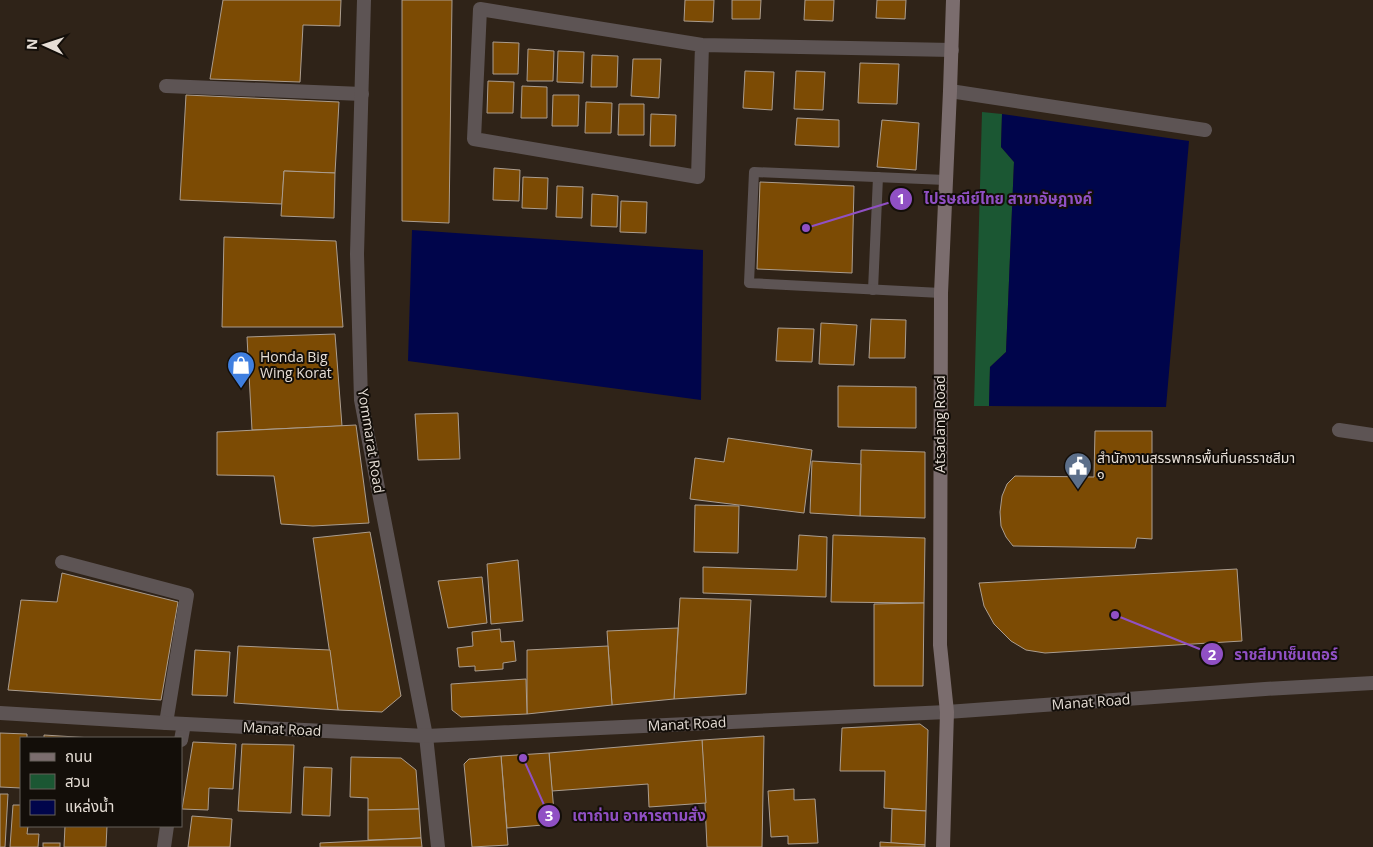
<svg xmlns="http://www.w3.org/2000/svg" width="1373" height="847" font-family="'Open Sans','Noto Sans Thai',sans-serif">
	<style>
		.green { fill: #1b5733 }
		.water { fill: #00054b }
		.building { fill: #7c4b04; stroke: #ab9d8f }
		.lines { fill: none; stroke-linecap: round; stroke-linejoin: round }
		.service { stroke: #5d5454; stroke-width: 10 }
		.minor { stroke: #5d5454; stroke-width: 14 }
		.tertiary { stroke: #5d5454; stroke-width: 14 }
		.secondary { stroke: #7b6d6e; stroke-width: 14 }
		.labels { text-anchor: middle; stroke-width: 4; stroke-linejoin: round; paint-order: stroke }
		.poi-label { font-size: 14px; fill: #e6ded6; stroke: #130e09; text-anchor: start }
		.street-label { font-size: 14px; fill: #e6ded6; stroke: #130e09 }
		.leader { fill: none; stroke: #9050c4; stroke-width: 2 }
		.callout-dot { fill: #9050c4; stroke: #130e09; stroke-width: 2 }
		.mark-label { font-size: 15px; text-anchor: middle; font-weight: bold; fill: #fff }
		.callout-label { font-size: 15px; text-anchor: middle; font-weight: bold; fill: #9050c4; stroke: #130e09; stroke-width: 4; stroke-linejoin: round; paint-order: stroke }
	</style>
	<rect width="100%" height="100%" fill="#2f2318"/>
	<path class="green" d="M982,112L1002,114L1001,147L1014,162L1006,352L990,367L989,406H974Z"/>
	<g class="water">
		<path d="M1002,114L1189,141L1166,407L989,406L990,367L1006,352L1014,162L1001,147Z"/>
		<path d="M412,230L703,250L701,400L408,361Z"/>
	</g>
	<g class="building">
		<path d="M223,0H341L340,26L303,25L300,82L210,79Z"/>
		<path d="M402,0H452L449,223L402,221Z"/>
		<path d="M685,0H714L713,22L684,21Z"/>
		<path d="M732,0H761L760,19H732Z"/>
		<path d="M805,0H834L833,21L804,20Z"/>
		<path d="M877,0H906L905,19L876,18Z"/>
		<path d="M493,42L519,43L518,74H493Z"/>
		<path d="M528,49L554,51L553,81H527Z"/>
		<path d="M558,51L584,52L583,83L557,82Z"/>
		<path d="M592,55L618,56L617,87H591Z"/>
		<path d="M633,59H661L659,98L631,96Z"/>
		<path d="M860,63L899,64L897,104L858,103Z"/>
		<path d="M745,71L774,72L772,110L743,108Z"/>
		<path d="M796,71L825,72L823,110L794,109Z"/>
		<path d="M488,81L514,82L513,113H487Z"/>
		<path d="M522,86L547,87V118H521Z"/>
		<path d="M186,95L339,102L335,173L284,171L282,204L180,200Z"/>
		<path d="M553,95H579L578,126H552Z"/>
		<path d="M586,102L612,103L611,133H585Z"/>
		<path d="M619,104H644V135H618Z"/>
		<path d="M651,114L676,115L675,146H650Z"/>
		<path d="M797,118L839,120V147L795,145Z"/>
		<path d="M882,120L919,123L916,170L877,167Z"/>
		<path d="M494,168L520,170L519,201L493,200Z"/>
		<path d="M284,171L335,173L334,218L281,216Z"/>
		<path d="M523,177L548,178L547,209L522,208Z"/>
		<path d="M760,182L854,186L852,273L757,269Z"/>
		<path d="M557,186L583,187L582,218L556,217Z"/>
		<path d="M592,194L618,196L617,227L591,226Z"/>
		<path d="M621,201L647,202L646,233L620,232Z"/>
		<path d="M224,237L336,241L343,327H222Z"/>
		<path d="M871,319L906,320L905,358H869Z"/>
		<path d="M821,323L857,325L854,365L819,364Z"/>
		<path d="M778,328L814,329L812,362L776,361Z"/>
		<path d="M335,334L342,426L252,430L247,337Z"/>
		<path d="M838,386L916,387V428L838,427Z"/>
		<path d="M458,413L460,459L418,460L415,414Z"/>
		<path d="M356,425L369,523L313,526L281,524L274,476L217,475V432Z"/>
		<path d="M1095,431H1152V539L1137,538L1135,548L1013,546L1006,537L1001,526L1000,512L1002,496L1007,484L1015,476L1094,477Z"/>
		<path d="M728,438L812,450L804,513L690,499L695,458L724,462Z"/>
		<path d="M861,450L925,452V518L860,516Z"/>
		<path d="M812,461L861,464L860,516L810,513Z"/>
		<path d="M695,505L739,506L738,553L694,552Z"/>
		<path d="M370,532L401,696L382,712L338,710L313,538Z"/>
		<path d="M799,535L827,537L826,597L703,593V567L797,570Z"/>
		<path d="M833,535L925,538L924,603L831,602Z"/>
		<path d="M518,560L523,621L491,624L487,564Z"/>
		<path d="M1237,569L1242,641L1045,653L1026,650L1011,641L994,624L984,606L979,583Z"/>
		<path d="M62,573L178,602L161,700L8,690L21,600L57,602Z"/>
		<path d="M482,577L487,623L448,628L438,581Z"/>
		<path d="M680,598L751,600L746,694L674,699Z"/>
		<path d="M924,603L923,686H874V604Z"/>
		<path d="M678,628L674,699L612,705L607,631Z"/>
		<path d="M500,629L501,642L514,641L516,661L503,663V669L475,671V666L459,667L457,648L473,646L472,632Z"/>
		<path d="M238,646L330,650L338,710L234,703Z"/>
		<path d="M608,646L612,705L527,714V650Z"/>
		<path d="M195,650L230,652L227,696L192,695Z"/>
		<path d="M526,679L527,714L461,717L452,710L451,684Z"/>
		<path d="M920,724L928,730L926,811L884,808L885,771H840L842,728Z"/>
		<path d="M0,733L27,734V738H21V788L0,787Z"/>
		<path d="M44,735L92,738H44Z"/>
		<path d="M764,736L762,847H707L702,740Z"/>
		<path d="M702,740L706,803L649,807L648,784L552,791L549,753Z"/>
		<path d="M193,742L236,744L233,789L209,788L208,810L182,809Z"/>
		<path d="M242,744L294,745L291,813L238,811Z"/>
		<path d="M549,753L555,824L507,828L501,756Z"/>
		<path d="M501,756L508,845L472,847L464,764L469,759Z"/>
		<path d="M351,757L401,758L416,770L419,809L368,810V798L350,797Z"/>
		<path d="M304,767L332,768L330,816L302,815Z"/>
		<path d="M794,789V800L815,799L818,843L788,844V836L771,837L768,791Z"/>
		<path d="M0,794H8L5,847H0Z"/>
		<path d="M13,805H21V826H28L27,834H39L38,847H10Z"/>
		<path d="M419,809L421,838L368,840V810Z"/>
		<path d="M892,809L926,811L925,845L891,843Z"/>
		<path d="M192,816L232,819L230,847H188Z"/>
		<path d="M65,826H107L106,847H64Z"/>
		<path d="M421,838L422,847H320V843Z"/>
		<path d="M880,842L925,845V847H880Z"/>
		<rect x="43" y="843" width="17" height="4"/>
	</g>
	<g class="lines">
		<g class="service">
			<path d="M873,290L878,177"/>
			<path d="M941,293L749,283L754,172L946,180"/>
		</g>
		<g class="minor">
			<path d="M702,45L698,177L474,139L480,9L702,45L952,50"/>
			<path d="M166,86L362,94"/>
			<path d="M950,91L1205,130"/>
			<path d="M1339,430L1373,435"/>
			<path d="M62,562L187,595L166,723"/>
			<path d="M181,740L184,724"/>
			<path d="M164,847L167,826"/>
		</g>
		<g class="tertiary">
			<path d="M364,0L357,254L361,400L426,736L438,847"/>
			<path d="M0,713L166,723L426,736L947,712L1265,689L1373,683"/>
		</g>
		<path class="secondary" d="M943,847L947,712L940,645L941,293L950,91L953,0"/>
	</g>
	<defs>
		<g id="shop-pin" transform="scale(1.4375)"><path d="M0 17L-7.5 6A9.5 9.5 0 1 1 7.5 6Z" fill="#3f7fe0" stroke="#130e09"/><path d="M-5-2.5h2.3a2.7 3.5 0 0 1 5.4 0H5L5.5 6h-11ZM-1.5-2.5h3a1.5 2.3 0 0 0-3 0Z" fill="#fff"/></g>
		<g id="civic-pin" transform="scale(1.4375)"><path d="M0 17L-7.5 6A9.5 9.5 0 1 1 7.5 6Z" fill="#5c6f8a" stroke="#130e09"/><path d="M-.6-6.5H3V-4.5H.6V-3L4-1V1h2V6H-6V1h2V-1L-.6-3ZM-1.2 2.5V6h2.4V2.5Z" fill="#fff"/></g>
	</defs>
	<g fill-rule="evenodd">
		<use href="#shop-pin" x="241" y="365"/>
		<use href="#civic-pin" x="1078" y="466"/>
	</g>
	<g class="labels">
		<g class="poi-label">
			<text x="260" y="362">Honda Big<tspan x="260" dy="16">Wing Korat</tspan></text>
			<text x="1097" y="463">สำนักงานสรรพากรพื้นที่นครราชสีมา<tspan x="1097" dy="16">๑</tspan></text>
		</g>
		<g class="street-label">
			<text transform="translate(940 424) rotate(-90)" y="5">Atsadang Road</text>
			<text transform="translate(371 441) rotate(81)" y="5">Yommarat Road</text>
			<text transform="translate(1091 702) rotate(-4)" y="5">Manat Road</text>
			<text transform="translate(687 724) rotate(-3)" y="5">Manat Road</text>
			<text transform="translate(282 729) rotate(3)" y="5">Manat Road</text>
		</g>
	</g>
	<path class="leader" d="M806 228L901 199M1115 615L1212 654M523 758L549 816"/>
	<g class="callout-dot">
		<circle cx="806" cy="228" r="5"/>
		<circle cx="1115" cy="615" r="5"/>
		<circle cx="523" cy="758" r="5"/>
		<circle cx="901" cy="199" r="12"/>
		<circle cx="1212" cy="654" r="12"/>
		<circle cx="549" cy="816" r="12"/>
	</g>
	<g class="mark-label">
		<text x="901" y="204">1</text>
		<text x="1212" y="660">2</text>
		<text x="549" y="821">3</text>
	</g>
	<g class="callout-label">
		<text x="1008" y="204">ไปรษณีย์ไทย สาขาอัษฎางค์</text>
		<text x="1286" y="660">ราชสีมาเซ็นเตอร์</text>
		<text x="639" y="821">เตาถ่าน อาหารตามสั่ง</text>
	</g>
	<rect x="20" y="737" width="162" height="90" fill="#130e09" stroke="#67615b"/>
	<rect x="30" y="753" width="25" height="8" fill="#7b6d6e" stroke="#67615b"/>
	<text x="65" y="762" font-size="15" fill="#e6ded6">ถนน</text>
	<rect x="30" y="774" width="25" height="15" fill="#1b5733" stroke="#67615b"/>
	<text x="65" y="787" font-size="15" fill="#e6ded6">สวน</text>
	<rect x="30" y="800" width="25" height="15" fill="#00054b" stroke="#67615b"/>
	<text x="65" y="812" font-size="15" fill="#e6ded6">แหล่งน้ำ</text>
	<g transform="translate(45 45) rotate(273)" stroke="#130e09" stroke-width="4" paint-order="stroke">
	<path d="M0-4L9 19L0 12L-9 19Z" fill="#e6ded6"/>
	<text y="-8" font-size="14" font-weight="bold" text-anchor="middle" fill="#e6ded6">N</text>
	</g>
</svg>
